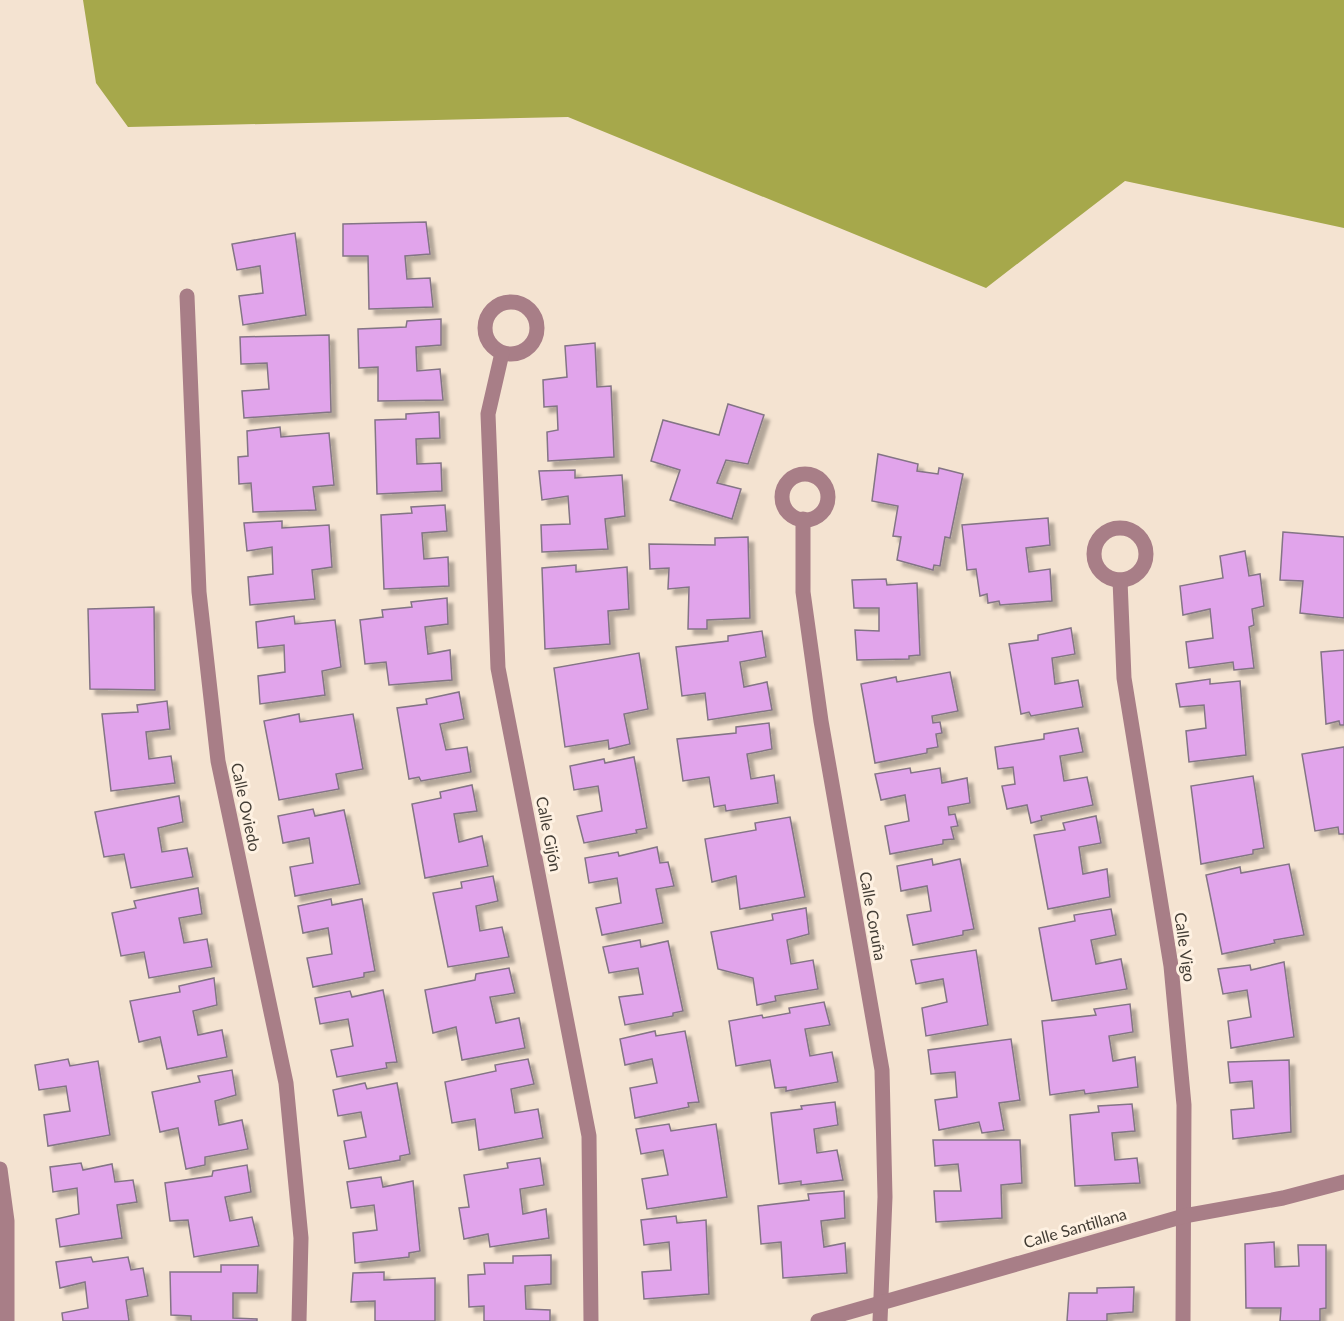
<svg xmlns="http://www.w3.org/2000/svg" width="1344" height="1321" font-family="Lato,sans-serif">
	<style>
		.forest { fill: #a6a84b }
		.building { fill: #e1a4eb; stroke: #837485; stroke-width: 1.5; filter: url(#shadow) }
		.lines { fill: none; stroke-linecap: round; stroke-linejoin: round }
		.minor { stroke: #a87e87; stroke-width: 15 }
		.labels { text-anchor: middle; stroke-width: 6; stroke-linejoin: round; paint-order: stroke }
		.street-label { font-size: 16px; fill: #423c34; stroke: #fef1e2 }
	</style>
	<defs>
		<filter id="shadow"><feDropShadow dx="5.5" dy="5.5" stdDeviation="1.5" flood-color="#0004"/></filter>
	</defs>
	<rect width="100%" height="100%" fill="#f4e3d1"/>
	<path class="forest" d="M83,0H1344V228L1125,181L986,288L568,117L128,127L96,83Z"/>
	<g class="building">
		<path d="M426,222L430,254L405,256L407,279L430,278L433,307L369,309L368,256H343V224Z"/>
		<path d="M295,233L306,315L243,325L239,296L263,293L260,266L237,270L232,244Z"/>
		<path d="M441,319V345L416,347L417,371L440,369L443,400L378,401V367L359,368L358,329L406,327L407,321Z"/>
		<path d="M329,335L331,412L244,418L242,391L269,389L267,363L241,364L240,337Z"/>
		<path d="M595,343L597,387L611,386L614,457L548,461L547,432L558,430L557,406L544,407L543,380L567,377L565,346Z"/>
		<path d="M728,404L764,415L748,464L726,460L717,483L741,489L732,519L670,500L680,470L651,461L663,420L719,435Z"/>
		<path d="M439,412L440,438L416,439L417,464L441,463L442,491L377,494L375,420L406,419V414Z"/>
		<path d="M280,427L281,437L329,433L334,485L313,487L316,510L253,512L251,483L239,484L238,457L248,456L247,431Z"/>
		<path d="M878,454L918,464L917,471L938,474L939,468L963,474L950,538L945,537L940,566L934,565L933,570L897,560L901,537L893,536L898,506L872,501Z"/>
		<path d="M575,470V478L622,475L625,516L605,519L608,549L542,552L541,525L570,524L568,496L542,500L539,471Z"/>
		<path d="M445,505L447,531L422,533L424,559L448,557L449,586L384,589L381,515L412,513L411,507Z"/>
		<path d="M1048,518L1050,545L1026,548L1029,572L1050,569L1052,601L1000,605L999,601L988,603L987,594L980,596L976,569L967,570L962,525Z"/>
		<path d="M282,521V528L329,525L332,567L312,570L315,599L250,605L248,577L273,574L272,547L247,551L244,523Z"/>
		<path d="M1283,532L1344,537V618L1300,613L1303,581L1280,580Z"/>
		<path d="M748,537L750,618L707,620V629H688L689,587L668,589L669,568L650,569L649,544L715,545V538Z"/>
		<path d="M1245,551L1249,576L1260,574L1264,606L1252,609L1254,625L1249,627L1254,668L1234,670L1233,662L1189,668L1186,642L1213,638L1210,609L1183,615L1180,586L1223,578L1220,556Z"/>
		<path d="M576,565V572L627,567L629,609L608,611L610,644L545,649L542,568Z"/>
		<path d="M886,579L887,585L917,583L920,655L909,656V659L857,660L855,630L879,631V608H854L852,580Z"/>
		<path d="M447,598L448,624L425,627L428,654L450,650L452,680L389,685L386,662L365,664L360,620L383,617L382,610L412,607L411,602Z"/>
		<path d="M154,607L155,690L90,689L88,609Z"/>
		<path d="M294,616L295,624L335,620L341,667L322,671L325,695L260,704L258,676L285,672L284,645L258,648L256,622Z"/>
		<path d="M1071,628L1075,654L1052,658L1055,684L1078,680L1083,707L1031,716L1029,712L1021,714L1009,644L1038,640V635Z"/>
		<path d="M762,631L766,657L740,662L744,687L767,682L772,710L708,720L705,693L682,696L676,647L728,641V636Z"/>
		<path d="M1344,650V725H1340L1339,721L1326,724L1321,652Z"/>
		<path d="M639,653L648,709L624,714L630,744L609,749L608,740L565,747L554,668Z"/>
		<path d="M950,672L958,711L932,716L933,723L940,722L942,733L936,734L938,747L927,749V753L875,763L861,684L896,677L897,682Z"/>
		<path d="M1210,679V684L1240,681L1246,755L1189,762L1186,731L1206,728L1204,705L1180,707L1176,684Z"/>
		<path d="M459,692L464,719L440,724L446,750L467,747L471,772L421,781L419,777L409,779L397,708L427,704L426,699Z"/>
		<path d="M167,701L170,729L146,732L149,759L171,756L175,783L111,791L102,714L138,712L137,705Z"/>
		<path d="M299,714L300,722L353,714L363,769L336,774L339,789L279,800L264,721Z"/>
		<path d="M769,723L772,749L747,754L751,779L774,775L778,803L726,811L725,805L714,807L709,777L683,781L677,739L736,733V727Z"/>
		<path d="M1078,728L1083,752L1060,756L1064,781L1087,777L1093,805L1041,816L1042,820L1031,823L1027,805L1007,809L1002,786L1015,784L1013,767L998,769L995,747L1044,739V734Z"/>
		<path d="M1344,747V834H1339L1338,827L1315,831L1302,754Z"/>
		<path d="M634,757L647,828L636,830L637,833L584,843L577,816L602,811L598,786L574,790L570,766L604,759L605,763Z"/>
		<path d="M910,768L911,773L940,768L942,783L967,778L970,803L948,807L949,815L955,814L958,826L951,827L954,839L943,840V844L890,854L885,826L909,821L905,795L881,800L875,774Z"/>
		<path d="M1253,776L1264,848L1253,850V854L1201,864L1191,786Z"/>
		<path d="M472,785L477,811L454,814L459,842L482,836L488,866L425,878L412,804L441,798L440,792Z"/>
		<path d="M179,796L183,822L158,828L162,852L187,848L193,877L131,888L124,854L104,857L95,812Z"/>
		<path d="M313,809L315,816L344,810L360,884L295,896L290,867L313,863L309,838L283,843L278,816Z"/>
		<path d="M1096,816L1101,843L1079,847L1083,874L1107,869L1110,897L1048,909L1034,835L1065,830L1063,823Z"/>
		<path d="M790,817L805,897L740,909L736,876L712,882L705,839L756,830L755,823Z"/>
		<path d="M657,847L660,863L668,862L674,886L656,889L663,923L602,935L596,908L621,903L617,878L589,883L585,858L618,852L619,856Z"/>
		<path d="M932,859L933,865L960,859L974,929L963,931V935L913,945L907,915L931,911L927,886L901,891L897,866Z"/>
		<path d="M1289,864L1304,935L1274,940L1275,943L1222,954L1206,875L1240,867L1241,873Z"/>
		<path d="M493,876L498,901L476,906L480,931L502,927L509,957L448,967L433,893L462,888L461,882Z"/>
		<path d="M198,888L202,914L179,918L184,943L207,939L212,967L149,978L144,952L121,956L112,913L136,908L134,901Z"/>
		<path d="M331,899L332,905L362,899L375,971L364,973V977L313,987L307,958L332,954L328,928L303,933L298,906Z"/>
		<path d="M806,908L809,934L787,940L791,964L813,960L818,989L775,996L776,1001L757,1005L753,978L718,969L711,932L773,920L772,914Z"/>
		<path d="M1111,909L1116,935L1091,940L1096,964L1121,959L1127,989L1052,1001L1039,928L1075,921L1074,915Z"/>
		<path d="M640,940L641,947L668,941L683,1011L673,1013V1016L625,1025L619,997L643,994L638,968L609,973L603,947Z"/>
		<path d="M976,950L988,1025L926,1036L922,1008L947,1002L943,979L916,984L911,960Z"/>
		<path d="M1284,962L1294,1037L1231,1048L1228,1021L1251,1017L1247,990L1223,994L1218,969L1250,965L1251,970Z"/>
		<path d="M509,968L515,993L490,997L496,1023L519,1018L525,1048L462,1060L456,1027L433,1033L425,990L475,980L476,974Z"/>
		<path d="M214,978L217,1005L193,1011L198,1035L222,1030L227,1057L167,1069L160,1037L139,1042L130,1001L180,992L179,986Z"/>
		<path d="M383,990L397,1062L386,1063L387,1068L337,1077L331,1050L353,1046L348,1019L320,1024L315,998L350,991L352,997Z"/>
		<path d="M824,1002L830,1025L805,1029L810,1056L832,1052L838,1082L786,1091V1087L775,1088L770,1060L736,1066L729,1021L762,1015L763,1018L790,1013L789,1008Z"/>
		<path d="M1130,1004L1133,1032L1109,1036L1113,1061L1135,1057L1138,1087L1085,1094L1084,1090L1050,1095L1042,1021L1096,1015L1094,1009Z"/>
		<path d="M655,1031L656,1036L685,1031L699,1102L688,1103L689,1107L635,1118L630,1088L657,1083L652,1059L625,1065L620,1039Z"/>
		<path d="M1011,1039L1020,1100L999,1103L1004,1130L982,1133L979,1122L939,1130L935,1100L957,1097L955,1072L931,1074L928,1050Z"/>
		<path d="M68,1059L70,1066L98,1061L110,1135L48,1146L44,1115L70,1111L66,1086L39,1090L35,1065Z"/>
		<path d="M528,1059L534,1084L511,1089L515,1113L538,1109L543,1138L479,1150L475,1119L452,1123L445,1082L496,1071L495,1065Z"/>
		<path d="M1289,1060L1291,1132L1233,1139L1231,1110L1254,1108L1252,1081L1230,1083L1228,1062Z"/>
		<path d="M232,1070L236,1095L215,1101L219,1125L242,1120L248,1149L205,1157V1165L186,1169L178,1128L160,1132L152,1092L200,1082L198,1076Z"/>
		<path d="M365,1083L367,1089L397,1083L410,1154L400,1156V1160L349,1169L344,1141L366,1137L361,1112L338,1116L333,1090Z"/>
		<path d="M835,1102L838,1125L814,1129L817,1153L837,1150L843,1180L801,1185V1181L779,1184L771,1113L802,1109L801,1106Z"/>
		<path d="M1132,1104L1135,1131L1112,1133L1115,1160L1137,1158L1140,1183L1075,1186L1070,1115L1099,1112L1098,1106Z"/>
		<path d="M669,1124L671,1131L716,1124L727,1197L647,1209L642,1179L668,1175L663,1150L641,1154L636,1129Z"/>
		<path d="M933,1140H1020L1022,1183L1001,1185L1002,1218L936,1222L934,1191H961L958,1164L935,1166Z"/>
		<path d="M540,1158L544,1185L520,1189L523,1214L546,1209L549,1238L490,1247L488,1234L464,1239L459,1208L469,1207L464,1175L508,1168L507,1163Z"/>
		<path d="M81,1163L83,1170L112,1164L115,1182L133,1180L137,1202L117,1205L122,1238L60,1247L56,1219L79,1214L77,1188L53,1192L50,1167Z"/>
		<path d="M247,1165L251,1192L225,1197L230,1221L252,1217L259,1246L194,1257L188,1220L170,1221L165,1183L212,1176L213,1171Z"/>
		<path d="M381,1177L383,1187L413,1181L420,1251L409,1253V1257L355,1263L353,1233L377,1230L374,1205L351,1208L347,1182Z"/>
		<path d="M844,1191L845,1218L821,1221L824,1247L845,1243L847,1273L783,1278L781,1242L761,1244L758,1206L809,1200L808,1194Z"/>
		<path d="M676,1216L677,1223L706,1220L709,1294L644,1299L642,1272L671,1270L669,1242L644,1245L641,1220Z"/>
		<path d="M1274,1242L1275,1267L1299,1266L1298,1245H1326V1308L1320,1309V1321H1280L1281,1308H1246L1245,1244Z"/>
		<path d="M551,1255V1284L525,1286L526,1309L550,1310V1321H484V1306L469,1307L468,1275L485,1274L484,1263H513V1256Z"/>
		<path d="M91,1257L93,1262L128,1257L131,1270L143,1268L148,1296L126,1300L129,1321H63L62,1313L88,1308L85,1282L60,1288L56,1262Z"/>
		<path d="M221,1265H258L257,1293H233V1318L257,1319V1321H191V1316L171,1315L170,1272H221Z"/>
		<path d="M384,1272V1280L435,1278V1321H375V1301L351,1302L353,1273Z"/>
		<path d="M1134,1287L1133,1312L1107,1314V1321H1067L1069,1293H1097V1288Z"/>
	</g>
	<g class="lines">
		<g class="minor">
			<path d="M187,296L199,592L218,761L286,1083L301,1238L299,1321"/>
			<circle cx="511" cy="328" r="26"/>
			<path d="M502,353L488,414L498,668L589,1136L591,1321"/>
			<circle cx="805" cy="497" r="23"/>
			<path d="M803,519V592L821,721L882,1070L885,1197L880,1321"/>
			<circle cx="1120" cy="554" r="26"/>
			<path d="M1120,580L1124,678L1171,966L1184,1105L1183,1321"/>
			<path d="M0,1169L7,1221V1321"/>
			<path d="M818,1321L1184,1216L1283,1198L1344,1182"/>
		</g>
	</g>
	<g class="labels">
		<g class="street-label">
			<text transform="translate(246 807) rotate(78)" y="6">Calle Oviedo</text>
			<text transform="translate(549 834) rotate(79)" y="6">Calle Gijón</text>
			<text transform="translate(873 916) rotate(80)" y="6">Calle Coruña</text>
			<text transform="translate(1185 947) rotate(82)" y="6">Calle Vigo</text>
			<text transform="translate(1075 1228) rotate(-16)" y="6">Calle Santillana</text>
		</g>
	</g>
</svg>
